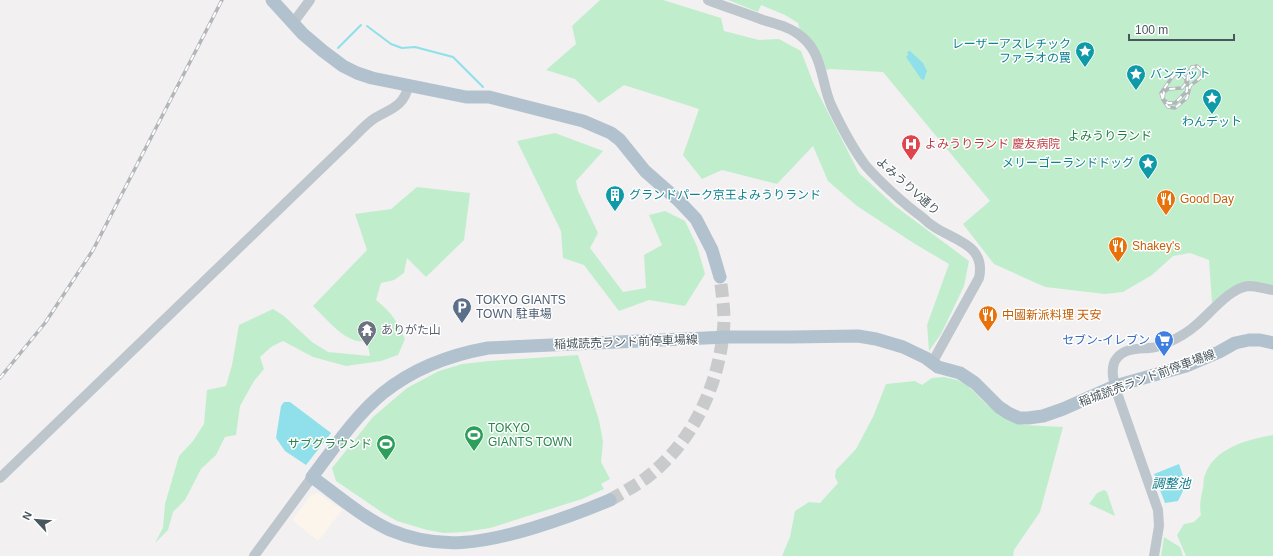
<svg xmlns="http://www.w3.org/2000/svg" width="1273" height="556" font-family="Helvetica,'Noto Sans JP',sans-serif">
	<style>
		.commercial { fill: #fcf5eb }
		.green { fill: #c0eecd }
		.water { fill: #8fe0ea }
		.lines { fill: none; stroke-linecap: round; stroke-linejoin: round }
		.stream { stroke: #8fe0ea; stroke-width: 2 }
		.major-tunnel { stroke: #c8cacb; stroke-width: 13; stroke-dasharray: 13 6; stroke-linecap: butt }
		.minor { stroke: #bcc6cc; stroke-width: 10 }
		.major { stroke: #b1c2ce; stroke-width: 13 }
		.rail-casing { stroke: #b2b6ba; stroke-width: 3.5 }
		.rail { stroke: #fff; stroke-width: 2; stroke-dasharray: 6; stroke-linecap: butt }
		.labels { text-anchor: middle; stroke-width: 3; stroke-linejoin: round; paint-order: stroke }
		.culture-label { font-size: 12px; fill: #0d838f; stroke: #fff; text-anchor: end }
		.park-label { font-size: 12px; fill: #1a7d41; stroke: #fff }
		.health-label { font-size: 12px; fill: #be3a42; stroke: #fff; text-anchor: start }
		.street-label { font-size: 12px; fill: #49565d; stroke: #fff }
		.food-label { font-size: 12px; fill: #c56008; stroke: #fff; text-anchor: start }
		.service-label { font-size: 12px; fill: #4e5e75; stroke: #fff; text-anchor: start }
		.worship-label { font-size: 12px; fill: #5b616d; stroke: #fff; text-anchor: start }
		.shop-label { font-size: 12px; fill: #366cbe; stroke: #fff; text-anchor: end }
		.leisure-label { font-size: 12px; fill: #27864d; stroke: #fff; text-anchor: start }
		.water-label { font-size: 13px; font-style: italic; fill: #117d8a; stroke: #fff }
	</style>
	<rect width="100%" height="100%" fill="#f2f0f0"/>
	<path class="commercial" d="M317,493L321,495L342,510L318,541L292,520L311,495Z"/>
	<g class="green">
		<path d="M600,0H663L721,18L724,31L759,40L779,39L801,51L814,85L859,173L895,206L969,261L964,286L941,334L929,351L927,325L949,264L915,244L857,206L828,181L813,146L777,184L722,170L702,179L683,155L699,109L624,85L599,103L575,79L546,70L576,44L572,26Z"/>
		<path d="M728,0H1273V287L1245,282L1212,303L1209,260L1190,253L1173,256L1152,275L1123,292L1105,294L1045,287L994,264L963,224L990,201L883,72L830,69L826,70L800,30L798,23L785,15L761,5L758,12Z"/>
		<path d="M555,133L603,151L576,181L578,191L598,233L590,248L623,292L646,288L644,255L662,245L649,215L665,211L685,221L697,246L705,274L685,306L649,300L619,311L584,265L563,258L561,231L517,141Z"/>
		<path d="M417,187L470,193L464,240L426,277L407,258L404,273L394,280L381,283L376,300C393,314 396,320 405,339L398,355L381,361L346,366L313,357L283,341L271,347L260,357L264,369L254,381L240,406L236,435L225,437L216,455L201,469L185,500L173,512L168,530L155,543L163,528L165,504L179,456L193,441L204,424L207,390L226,386L232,365L239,325L273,309L284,316L312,342L328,352L370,356L367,341C346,345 327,319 313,306L367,250L355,214L391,209Z"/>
		<path d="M578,355L599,420L603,442L601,462L610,479L601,484L604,489L582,499L490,528L465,532L444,533L427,530L397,521L383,513L336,481L332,468L373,417L407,388L439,371L462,364L489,361Z"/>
		<path d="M944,377L957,380L967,385L986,404L998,412L1024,425L1063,427L1040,512L1014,550L1013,556H782L790,537L795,511L809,502L820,503L838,483L835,477L836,470L856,449L873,417L886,384L915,381L922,385L932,378Z"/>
		<path d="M1273,435V556H1186L1177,535L1184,524L1194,522L1201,515C1199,505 1201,497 1203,488C1204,484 1203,479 1205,475C1214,448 1248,439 1273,435Z"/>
		<path d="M1104,490L1107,492L1115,516L1089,504L1097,493Z"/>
		<path d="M1164,537L1180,547L1183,556H1161Z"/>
	</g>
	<g class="water">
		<path d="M910,51L923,63L927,71L924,80L921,79L906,57L908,55L907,52Z"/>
		<path d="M284,402H290L331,433L306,465L285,451L276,438L281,406Z"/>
		<path d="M1179,464L1186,485L1178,501L1165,503L1154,474Z"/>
	</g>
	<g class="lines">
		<g class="stream">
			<path d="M367,26L391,44L402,48L415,47L453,57L483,87"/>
			<path d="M338,48L361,25"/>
		</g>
		<path class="major-tunnel" d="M610,500C622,493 635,486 646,478C694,442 721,381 724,322C724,307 722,292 720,277"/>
		<g class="minor">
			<path d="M708,0C726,7 745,13 763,20C776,24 791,27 802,37C823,54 821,82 831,105C841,126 852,148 866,166C880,182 904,204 922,217C926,221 931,225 936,228C957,241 986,246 979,278L932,363"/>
			<path d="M293,23L310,0"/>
			<path d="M0,478L354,137C360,131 367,123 375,118C392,108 403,107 409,85"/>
			<path d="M254,556L312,477"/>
			<path d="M1154,556L1159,526L1158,510L1117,393C1114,383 1109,367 1117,358C1125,348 1138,349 1149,348C1155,348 1163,345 1169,342C1178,338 1188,332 1195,326C1209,315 1230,287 1249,286C1257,286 1265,289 1273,290"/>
		</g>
		<g class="major">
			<path d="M272,0L303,34L323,51L343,66L357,73L372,78L466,97H489L583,121L611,133L620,140L645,171L678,200L696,219L712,250L720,277"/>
			<path d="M610,500C584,511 559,520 533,528C483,543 440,551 390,530C362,517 337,495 312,477C334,448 355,416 383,393C414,368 449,355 488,348L727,337H791L858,336L876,339L903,347L926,358L938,367L960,373L975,383L999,407L1008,413L1019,418H1028L1043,416L1063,409L1115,386L1186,366L1219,352L1235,343L1249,340H1260L1273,343"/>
		</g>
		<g class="rail-casing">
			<g id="rail">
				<path d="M1197,66L1202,71C1203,79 1195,81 1190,86L1187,98L1175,108L1168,107L1163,100L1161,93L1173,76L1175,74H1181L1186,79V83L1182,88L1168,89L1164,92L1163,99L1168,103H1175L1187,91L1188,72L1192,67Z"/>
				<path d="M0,378L45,323L93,250L222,0"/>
			</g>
		</g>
		<use href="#rail" class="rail"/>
	</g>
	<defs>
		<g id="sight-pin" transform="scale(1)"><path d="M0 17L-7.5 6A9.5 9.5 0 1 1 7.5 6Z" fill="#0f9aa8" stroke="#fff"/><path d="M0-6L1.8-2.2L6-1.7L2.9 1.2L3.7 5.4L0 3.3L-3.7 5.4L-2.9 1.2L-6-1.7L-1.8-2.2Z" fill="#fff"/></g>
		<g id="hospital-pin" transform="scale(1)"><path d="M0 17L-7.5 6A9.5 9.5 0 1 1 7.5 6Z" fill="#e0444e" stroke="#fff"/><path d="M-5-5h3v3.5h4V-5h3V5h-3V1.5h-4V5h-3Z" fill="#fff"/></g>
		<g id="building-pin" transform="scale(1)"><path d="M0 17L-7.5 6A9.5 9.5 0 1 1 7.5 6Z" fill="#0f9aa8" stroke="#fff"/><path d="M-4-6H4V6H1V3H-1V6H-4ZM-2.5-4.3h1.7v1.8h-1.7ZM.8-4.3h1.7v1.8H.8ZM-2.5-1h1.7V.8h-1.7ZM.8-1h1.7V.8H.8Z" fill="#fff"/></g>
		<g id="restaurant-pin" transform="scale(1)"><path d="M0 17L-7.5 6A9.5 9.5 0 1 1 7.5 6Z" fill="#e8710a" stroke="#fff"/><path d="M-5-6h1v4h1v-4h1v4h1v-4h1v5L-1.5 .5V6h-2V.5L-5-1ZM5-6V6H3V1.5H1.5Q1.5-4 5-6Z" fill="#fff"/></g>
		<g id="parking-pin" transform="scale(1)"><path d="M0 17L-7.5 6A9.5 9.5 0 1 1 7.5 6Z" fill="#5c6f8a" stroke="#fff"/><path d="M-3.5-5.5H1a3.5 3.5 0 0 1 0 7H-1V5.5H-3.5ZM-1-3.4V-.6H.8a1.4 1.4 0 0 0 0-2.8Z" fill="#fff"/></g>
		<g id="temple-pin" transform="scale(1)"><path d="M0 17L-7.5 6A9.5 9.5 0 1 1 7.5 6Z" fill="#6b7280" stroke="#fff"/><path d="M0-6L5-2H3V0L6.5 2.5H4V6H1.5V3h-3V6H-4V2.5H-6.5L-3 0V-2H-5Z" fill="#fff"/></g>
		<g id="supermarket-pin" transform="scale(1)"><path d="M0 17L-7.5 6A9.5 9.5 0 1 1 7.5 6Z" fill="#3f7fe0" stroke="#fff"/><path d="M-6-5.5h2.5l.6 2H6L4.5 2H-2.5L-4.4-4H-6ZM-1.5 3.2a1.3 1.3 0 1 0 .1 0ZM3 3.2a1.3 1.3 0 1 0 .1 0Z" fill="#fff"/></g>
		<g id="stadium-pin" transform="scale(1)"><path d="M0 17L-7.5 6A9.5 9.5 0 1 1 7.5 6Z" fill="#2e9e5b" stroke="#fff"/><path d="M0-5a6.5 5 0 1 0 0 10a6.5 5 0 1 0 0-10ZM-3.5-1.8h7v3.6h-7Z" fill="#fff"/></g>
	</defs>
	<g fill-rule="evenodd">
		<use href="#sight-pin" x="1085" y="51"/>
		<use href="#sight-pin" x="1136" y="74"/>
		<use href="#sight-pin" x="1212" y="98"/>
		<use href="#hospital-pin" x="911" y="144"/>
		<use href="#sight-pin" x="1148" y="163"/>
		<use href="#building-pin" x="615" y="195"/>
		<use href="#restaurant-pin" x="1166" y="199"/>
		<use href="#restaurant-pin" x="1118" y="246"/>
		<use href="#parking-pin" x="462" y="307"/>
		<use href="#restaurant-pin" x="988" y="315"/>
		<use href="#temple-pin" x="367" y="330"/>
		<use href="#supermarket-pin" x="1164" y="340"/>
		<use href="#stadium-pin" x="474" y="435"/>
		<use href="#stadium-pin" x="386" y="444"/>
	</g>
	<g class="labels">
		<g class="culture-label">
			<text x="1071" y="48">レーザーアスレチック<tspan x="1071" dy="14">ファラオの罠</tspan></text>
			<text x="1150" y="78" text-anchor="start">バンデット</text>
			<text x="1212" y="126" text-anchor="middle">わんデット</text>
			<text x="1134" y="167">メリーゴーランドドッグ</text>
			<text x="629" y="199" text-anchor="start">グランドパーク京王よみうりランド</text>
		</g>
		<g class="park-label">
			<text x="1110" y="140">よみうりランド</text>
		</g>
		<g class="health-label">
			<text x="925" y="148">よみうりランド 慶友病院</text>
		</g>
		<g class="street-label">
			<text transform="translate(908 186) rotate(42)" y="4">よみうりV通り</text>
			<text transform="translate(626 342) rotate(-2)" y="4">稲城読売ランド前停車場線</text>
			<text transform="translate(1147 378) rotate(-20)" y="4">稲城読売ランド前停車場線</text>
		</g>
		<g class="food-label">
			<text x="1180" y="203">Good Day</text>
			<text x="1132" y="250">Shakey's</text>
			<text x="1002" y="319">中國新派料理 天安</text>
		</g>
		<g class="service-label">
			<text x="476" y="304">TOKYO GIANTS<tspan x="476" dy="14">TOWN 駐車場</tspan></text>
		</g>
		<g class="worship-label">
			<text x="381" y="334">ありがた山</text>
		</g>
		<g class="shop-label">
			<text x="1150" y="344">セブン-イレブン</text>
		</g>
		<g class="leisure-label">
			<text x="488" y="432">TOKYO<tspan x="488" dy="14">GIANTS TOWN</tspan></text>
			<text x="372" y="448" text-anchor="end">サブグラウンド</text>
		</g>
		<g class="water-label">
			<text x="1171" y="488">調整池</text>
		</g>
	</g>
	<g transform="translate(36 520) rotate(296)" stroke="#ffffff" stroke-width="3" paint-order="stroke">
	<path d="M0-3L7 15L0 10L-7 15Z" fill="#49565d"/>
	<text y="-6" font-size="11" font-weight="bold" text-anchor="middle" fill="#49565d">N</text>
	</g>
	<path d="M1129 34v6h105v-6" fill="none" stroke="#49565d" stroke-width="2"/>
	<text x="1135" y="34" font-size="12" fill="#49565d" stroke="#ffffff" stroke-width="3" paint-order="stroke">100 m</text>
</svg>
